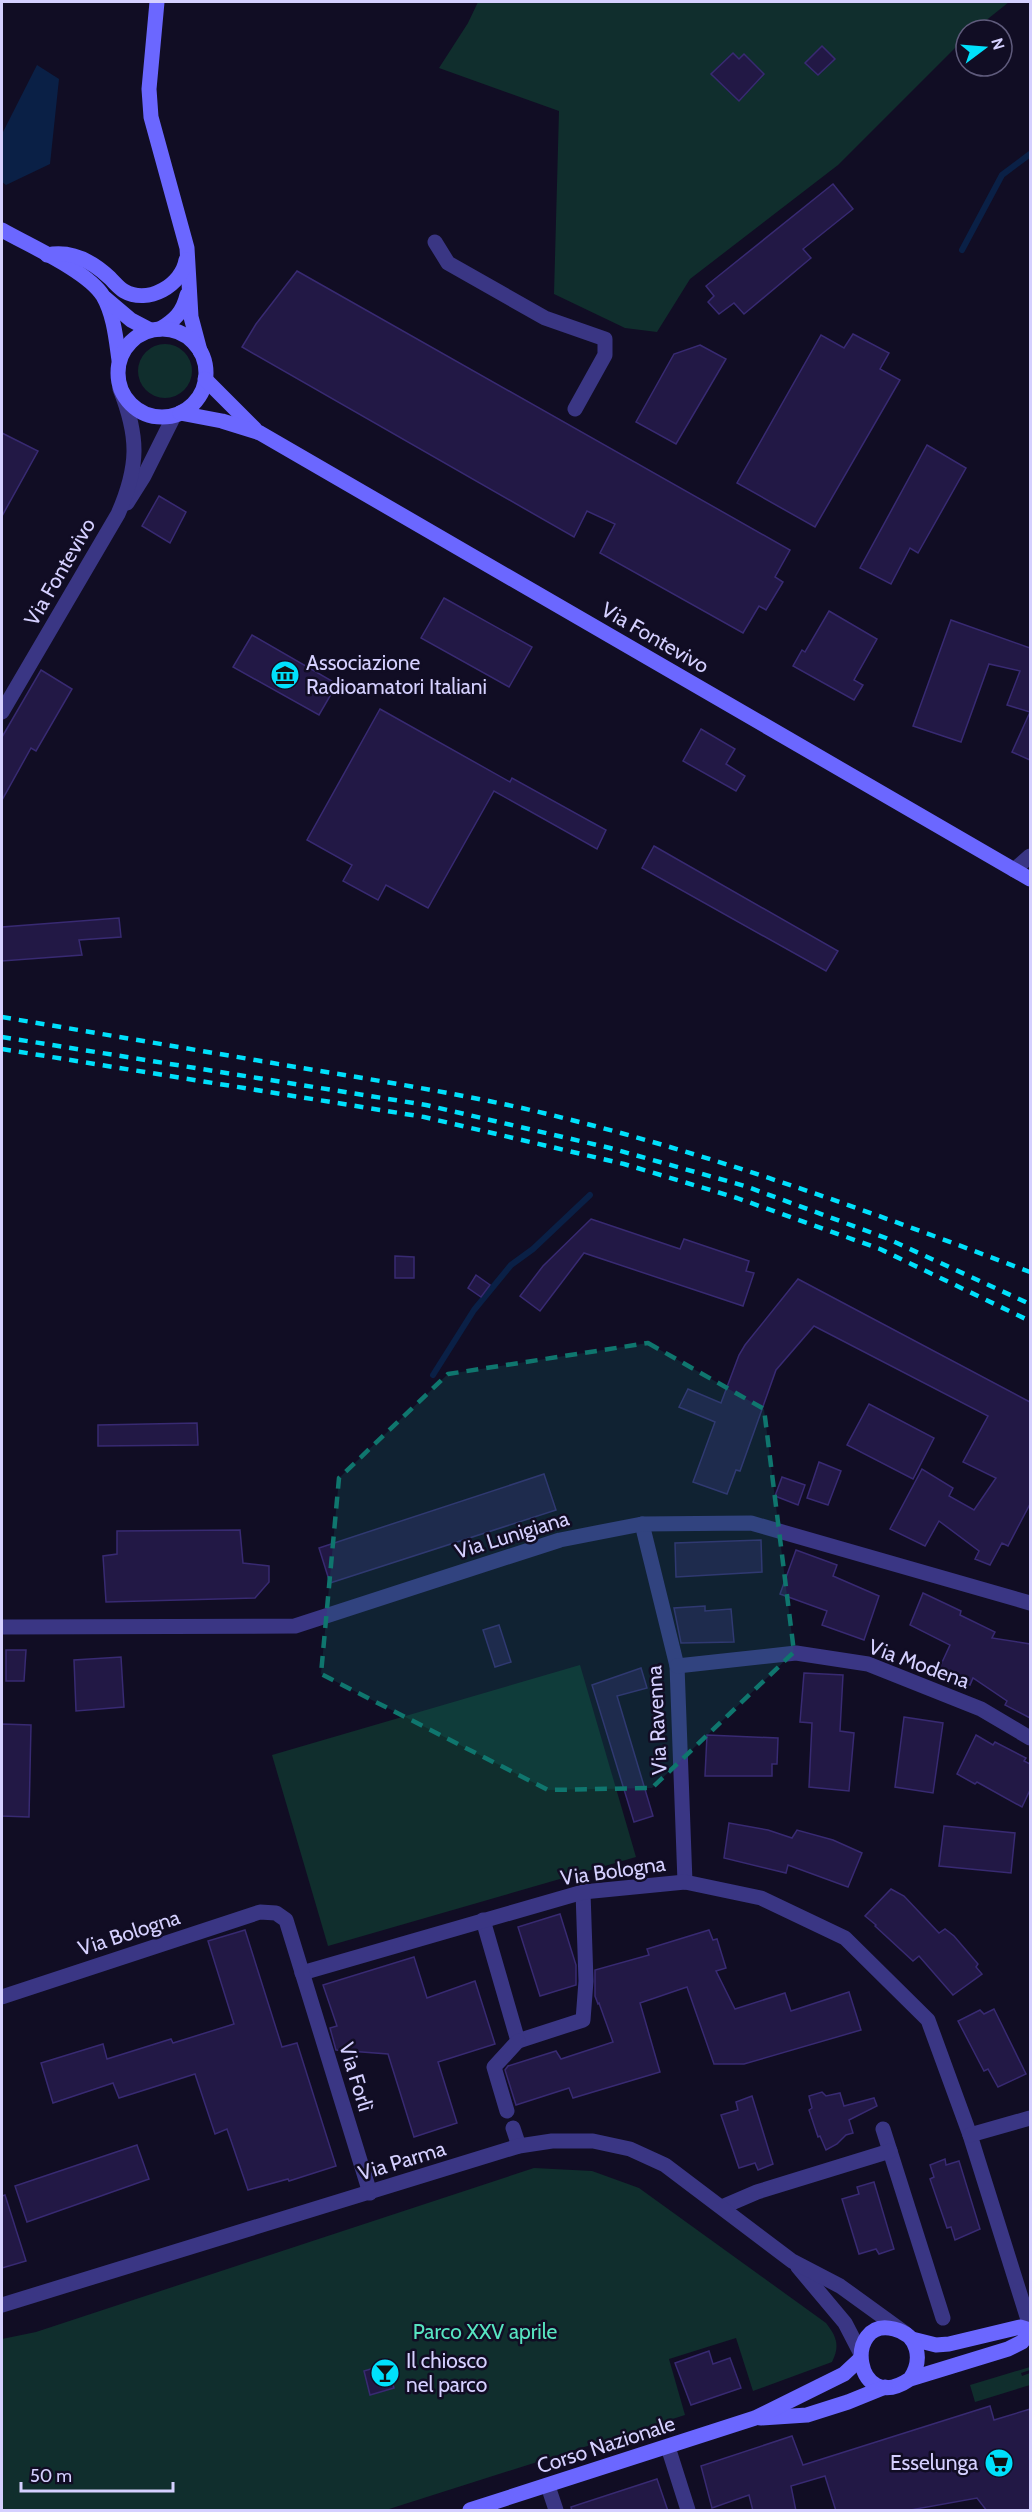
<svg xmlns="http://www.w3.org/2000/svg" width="1032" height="2512" font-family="Cabin,sans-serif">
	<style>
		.green { fill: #102e2d }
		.water { fill: #0a2046 }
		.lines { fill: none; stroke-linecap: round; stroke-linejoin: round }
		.stream { stroke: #0a2046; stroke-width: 6 }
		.building { fill: #221845; stroke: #382a72; stroke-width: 1.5 }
		.street { stroke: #3a3684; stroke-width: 15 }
		.secondary { stroke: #6b67ff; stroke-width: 15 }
		.rail { stroke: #00e0fb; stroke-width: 4.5; stroke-dasharray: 9 8; stroke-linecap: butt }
		.marked { fill: #0f766e; fill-opacity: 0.2; stroke: #0f766e; stroke-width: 4.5; stroke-dasharray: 12 8; stroke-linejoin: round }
		.labels { text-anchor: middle; stroke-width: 5; stroke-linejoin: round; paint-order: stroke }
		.street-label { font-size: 21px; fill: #d5d0ff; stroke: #110d24 }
		.poi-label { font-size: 21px; fill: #d5d0ff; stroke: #110d24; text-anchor: start }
		.park-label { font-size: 21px; fill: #57e4c1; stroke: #110d24 }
	</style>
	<rect width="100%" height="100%" fill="#110d24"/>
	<g class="green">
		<path d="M478,2H1009L974,30H966V37L838,165L690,279L657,332L625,328L554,294L559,111L439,68L468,23Z"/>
		<circle cx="165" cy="371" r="27"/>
		<path d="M580,1665L636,1857L328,1946L272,1755Z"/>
		<path d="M534,2168L592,2171L639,2188L826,2323C837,2337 840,2346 832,2362L753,2391L736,2338L669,2359L685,2415L386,2510H2V2339L36,2332Z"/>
		<path d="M1030,2367V2370L1021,2373L1022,2376L1030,2373V2385L975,2402L970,2385Z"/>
	</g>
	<path class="water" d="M37,65L59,79L50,164L6,185L2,182V134Z"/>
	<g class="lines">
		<g class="stream">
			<path d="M962,250L1002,175L1030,154"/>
			<path d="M433,1375L474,1310L511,1265L533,1249L590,1195"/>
		</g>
	</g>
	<g class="building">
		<path d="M822,46L835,59L818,75L805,63Z"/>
		<path d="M733,53L739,59L744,54L764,74L739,101L711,74Z"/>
		<path d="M833,184L853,209L803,249L811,258L744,314L734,303L719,314L708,302L714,296L706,286Z"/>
		<path d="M297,271L790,550L775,577L783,582L766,610L759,606L743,633L600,553L615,524L587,511L574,537L242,347L256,324Z"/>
		<path d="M853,334L889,353L880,369L900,380L815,527L737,483L821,335L844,348Z"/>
		<path d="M700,345L726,359L676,444L636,422L674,354Z"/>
		<path d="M2,433L38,451L2,516Z"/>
		<path d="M927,445L966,468L918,553L910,548L891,584L860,568Z"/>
		<path d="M159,496L186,512L170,543L142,526Z"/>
		<path d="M444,598L532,647L509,687L421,638Z"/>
		<path d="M829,611L877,639L854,680L863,685L854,700L793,666L802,650L805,652Z"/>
		<path d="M951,620L1030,648V760L1012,752L1030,712L1007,705L1020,671L989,664L961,742L913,726Z"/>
		<path d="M252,635L337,684L319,715L233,667Z"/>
		<path d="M41,670L72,689L36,751L31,748L2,800V737Z"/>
		<path d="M380,709L510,782L512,778L606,830L597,849L494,791L428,908L386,885L378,900L343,881L352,865L307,840Z"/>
		<path d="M701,729L735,749L726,764L745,776L736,791L683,761Z"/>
		<path d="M654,846L838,951L826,971L642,868Z"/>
		<path d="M119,918L121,937L79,940L82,955L2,961V927Z"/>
		<path d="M591,1219L680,1249L684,1239L749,1261L746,1271L754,1273L743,1306L584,1253L540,1311L520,1296L543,1266Z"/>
		<path d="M395,1256L414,1257V1278H395Z"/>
		<path d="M476,1275L490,1285L481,1297L468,1288Z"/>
		<path d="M798,1279L1030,1402V1504L1008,1546L1002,1543L990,1565L975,1559L979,1551L939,1521L925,1546L890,1529L922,1469L953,1488L949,1496L974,1510L996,1478L963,1462L988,1416L814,1326L776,1370L740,1471L736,1470L727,1494L693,1482L715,1422L679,1407L688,1389L721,1403L739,1355L745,1345Z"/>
		<path d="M869,1404L934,1438L913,1479L847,1445Z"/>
		<path d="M197,1423L198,1445L98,1446V1425Z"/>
		<path d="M819,1462L841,1471L828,1505L807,1498Z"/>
		<path d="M544,1474L556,1510L330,1583L319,1548Z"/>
		<path d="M782,1477L805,1485L798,1505L775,1496Z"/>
		<path d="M240,1530L243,1563L269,1566V1582L255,1598L106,1602L103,1556L117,1554V1531Z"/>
		<path d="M761,1540L762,1572L676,1577L675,1543Z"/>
		<path d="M796,1550L837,1565L833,1576L879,1596L864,1640L822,1625L827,1611L780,1594Z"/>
		<path d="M923,1593L961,1611L960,1615L995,1632L992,1638L1030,1644V1718L1005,1705L1007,1701L973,1678L970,1685L938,1671L950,1645L910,1625Z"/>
		<path d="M705,1606V1611L731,1609L734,1642L681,1643L674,1608Z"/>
		<path d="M499,1625L511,1662L495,1667L483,1630Z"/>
		<path d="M6,1650H26L24,1681H6Z"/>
		<path d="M121,1657L124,1707L76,1711L74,1660Z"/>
		<path d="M641,1668L647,1688L617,1696L653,1816L634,1822L592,1685Z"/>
		<path d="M804,1673L843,1675L840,1731L854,1733L849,1791L809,1787L812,1723L800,1722Z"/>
		<path d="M904,1717L943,1723L933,1793L895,1787Z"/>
		<path d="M2,1724L31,1725L29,1817L2,1816Z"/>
		<path d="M707,1735L778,1738L777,1764H772V1776H705Z"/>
		<path d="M976,1735L993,1745L995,1742L1026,1758L1024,1761L1030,1764V1790L1022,1807L977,1782L975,1784L957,1774Z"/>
		<path d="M729,1823L768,1830L792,1838L797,1830L833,1840L862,1853L848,1887L788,1865L786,1873L724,1858Z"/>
		<path d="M944,1826L1015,1833L1011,1873L939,1866Z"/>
		<path d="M891,1889L904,1896L939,1933L945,1929L954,1936L978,1964L976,1967L982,1974L953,1995L919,1956L913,1961L875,1926L876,1925L865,1916Z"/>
		<path d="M560,1914L576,1965V1985L540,1996L518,1927Z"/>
		<path d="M245,1930L282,2047L297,2043L336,2166L289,2181L288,2179L248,2190L227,2129L215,2134L195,2074L119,2098L113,2083L53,2103L41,2063L103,2044L107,2059L171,2039L173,2043L234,2024L208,1941Z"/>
		<path d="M709,1930L713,1940L717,1939L726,1968L716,1971L735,2009L785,1993L791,2011L849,1992L861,2030L744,2064H714L687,1987L640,2003L660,2072L573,2098L569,2088L516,2105L505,2070L508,2066L556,2051L561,2059L613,2042L599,2003L598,2004L595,1996V1970L649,1955L647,1949Z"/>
		<path d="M414,1957L427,1998L475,1981L495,2044L438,2062L457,2123L414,2137L388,2054L336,2050L330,2028L337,2026L323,1985Z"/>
		<path d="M994,2009L1026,2074L998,2087L988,2069L984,2071L958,2021L980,2010L984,2014Z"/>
		<path d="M822,2092L826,2096L840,2093L844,2106L874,2098L877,2106L849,2120L853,2133L846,2135L837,2144L826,2150L820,2136L818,2137L809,2110L812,2108L809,2096Z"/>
		<path d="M752,2096L773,2164L758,2170L755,2163L739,2168L721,2115L738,2110L736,2102Z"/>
		<path d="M137,2145L149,2179L27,2222L15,2186Z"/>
		<path d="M945,2159L946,2165L959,2161L980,2229L955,2240L951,2227L947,2228L930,2179L934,2177L930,2165Z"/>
		<path d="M874,2182L894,2249L879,2254L876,2249L859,2254L842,2199L859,2194L857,2187Z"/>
		<path d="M5,2195L26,2261L2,2268V2196Z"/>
		<path d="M709,2351L713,2364L730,2358L741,2388L691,2405L675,2363Z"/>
		<path d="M387,2364L394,2388L370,2395L364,2371Z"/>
		<path d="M990,2406L994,2420L1030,2409V2511H987L977,2498L905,2511H836L825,2476L791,2486L796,2511H753L749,2495L712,2508L701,2466L792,2436L803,2465Z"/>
		<path d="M657,2479L668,2511H572L571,2507Z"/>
	</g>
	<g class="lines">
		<g class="street">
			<path d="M435,242L448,263L545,318L605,339V355L575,409"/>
			<path d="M127,503L144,476L174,416"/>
			<path d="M2,712L118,514C139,466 139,437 120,389"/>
			<path d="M1014,870L1030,856"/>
			<path d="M642,1524L677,1666L685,1882"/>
			<path d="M2,1627L295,1626L560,1540L642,1524L751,1523L1030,1603"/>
			<path d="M677,1666L796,1653L868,1664L981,1709L1030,1738"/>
			<path d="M483,1920L518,2041L583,2020L586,1981L583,1892"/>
			<path d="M302,1973L583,1892L685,1882L761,1898L845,1938L928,2020L970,2135L1030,2326"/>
			<path d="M2,1997L260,1912L276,1913L286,1920L370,2193"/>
			<path d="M507,2111L494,2067L518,2041"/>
			<path d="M513,2128L519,2146"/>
			<path d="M883,2129L943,2318"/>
			<path d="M970,2135L1030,2118"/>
			<path d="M722,2207L757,2192L890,2151"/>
			<path d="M798,2267L845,2323L860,2352"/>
			<path d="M2,2305L519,2146L552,2141H593L630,2149L665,2165L792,2261L840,2286L905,2333"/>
			<path d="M668,2447L688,2510"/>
			<path d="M548,2486L556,2510"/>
		</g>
		<g class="secondary">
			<path d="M157,2L149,89L151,117L187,248L191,317L200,351"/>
			<path d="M2,230C28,245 88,271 103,296C114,315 116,339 119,360"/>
			<path d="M47,255C72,250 92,261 110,278C115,283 119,288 124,291C148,305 182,285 186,260"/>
			<path d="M105,298L131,320L150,330"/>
			<path d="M160,329C175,320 183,312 187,295"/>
			<circle cx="162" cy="373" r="44"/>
			<path d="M205,379L255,429"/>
			<path d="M180,413L222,421L260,433L1030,879"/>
			<path d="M912,2339L936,2345L949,2344L1020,2327L1030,2330"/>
			<path d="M910,2379C923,2360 919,2335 894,2329C843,2316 854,2417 910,2379L1008,2349L1022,2342L1030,2332"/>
			<path d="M761,2418L807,2415L848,2402L885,2387"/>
			<path d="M470,2510L755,2418L844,2374L859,2360"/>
		</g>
		<g class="rail">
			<path d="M2,1017C102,1034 202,1051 302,1068C375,1080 449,1092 522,1108C696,1148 864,1209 1030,1272"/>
			<path d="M2,1037L426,1105L610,1148L745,1186L886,1238L1030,1304"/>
			<path d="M2,1049L424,1117L624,1164L737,1198L880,1249L1030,1321"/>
		</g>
	</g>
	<path class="marked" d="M648,1343L764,1409L794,1652L652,1788L548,1790L321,1674L339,1478L448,1374Z"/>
	<defs>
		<g id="museum-disc" transform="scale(1.5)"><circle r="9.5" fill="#00e0fb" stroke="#110d24"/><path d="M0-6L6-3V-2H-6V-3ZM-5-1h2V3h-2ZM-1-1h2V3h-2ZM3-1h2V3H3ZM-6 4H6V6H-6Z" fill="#111"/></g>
		<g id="bar-disc" transform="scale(1.5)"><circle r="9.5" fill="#00e0fb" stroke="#110d24"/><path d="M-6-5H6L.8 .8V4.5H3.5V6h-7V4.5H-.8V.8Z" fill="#111"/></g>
		<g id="supermarket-disc" transform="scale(1.5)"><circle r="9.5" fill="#00e0fb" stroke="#110d24"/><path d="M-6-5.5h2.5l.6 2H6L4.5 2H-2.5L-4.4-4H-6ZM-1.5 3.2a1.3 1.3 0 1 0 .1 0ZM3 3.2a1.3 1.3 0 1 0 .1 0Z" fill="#111"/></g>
	</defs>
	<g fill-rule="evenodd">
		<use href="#museum-disc" x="285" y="675"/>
		<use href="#bar-disc" x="385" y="2373"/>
		<use href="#supermarket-disc" x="999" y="2463"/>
	</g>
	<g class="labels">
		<g class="street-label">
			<text transform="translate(60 572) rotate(-60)" y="7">Via Fontevivo</text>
			<text transform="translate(655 638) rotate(30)" y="7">Via Fontevivo</text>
			<text transform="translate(512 1535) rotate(-17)" y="7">Via Lunigiana</text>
			<text transform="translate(919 1664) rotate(20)" y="7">Via Modena</text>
			<text transform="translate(657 1720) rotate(-93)" y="7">Via Ravenna</text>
			<text transform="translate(613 1871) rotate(-8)" y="7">Via Bologna</text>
			<text transform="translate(129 1933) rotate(-18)" y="7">Via Bologna</text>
			<text transform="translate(356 2077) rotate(73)" y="7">Via Forlì</text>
			<text transform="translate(402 2161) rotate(-17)" y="7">Via Parma</text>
			<text transform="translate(606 2445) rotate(-18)" y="7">Corso Nazionale</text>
		</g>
		<g class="poi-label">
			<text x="306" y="670">Associazione<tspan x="306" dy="24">Radioamatori Italiani</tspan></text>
			<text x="406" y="2368">Il chiosco<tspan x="406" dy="24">nel parco</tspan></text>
			<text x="978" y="2470" text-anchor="end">Esselunga</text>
		</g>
		<g class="park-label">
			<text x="485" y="2339">Parco XXV aprile</text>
		</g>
	</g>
	<rect width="1032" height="2512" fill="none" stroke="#d5d0ff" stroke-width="6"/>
	<g transform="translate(984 48) rotate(74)"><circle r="28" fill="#110d24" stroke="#5f5b7c" stroke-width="1.5"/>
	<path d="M0-4.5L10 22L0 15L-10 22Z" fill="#00e0fb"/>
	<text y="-9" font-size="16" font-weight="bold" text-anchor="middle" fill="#d5d0ff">N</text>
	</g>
	<path d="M21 2482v9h152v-9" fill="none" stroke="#d5d0ff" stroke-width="3"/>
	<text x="30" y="2482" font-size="18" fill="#d5d0ff" stroke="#110d24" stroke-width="4.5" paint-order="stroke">50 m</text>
</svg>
